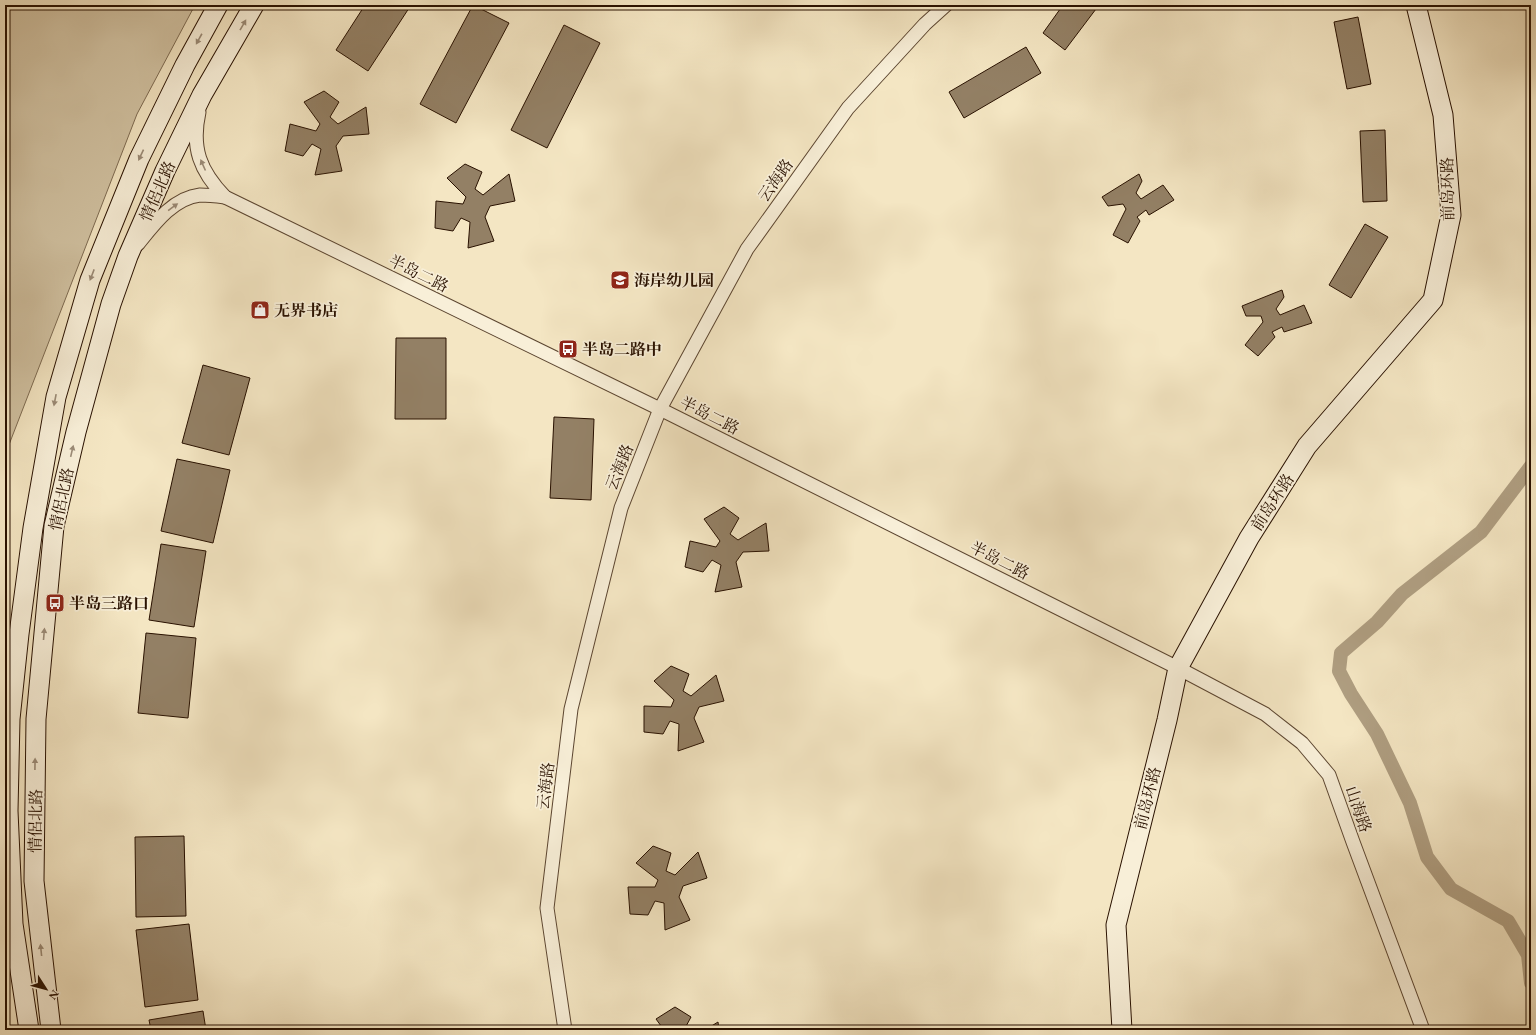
<svg xmlns="http://www.w3.org/2000/svg" width="1536" height="1035" font-family="'EB Garamond','Noto Serif SC',serif">
	<style>
		.green { fill: #d1c2a2; stroke: #7d6a51 }
		.lines { fill: none; stroke-linecap: round; stroke-linejoin: round }
		.canal { stroke: #af9e81; stroke-width: 14 }
		.building { fill: #938065; stroke: #291100 }
		.street-casing { stroke: #5c4631; stroke-width: 15 }
		.secondary-casing { stroke: #291100; stroke-width: 21 }
		.street { stroke: #f8efd8; stroke-width: 13 }
		.secondary { stroke: #f8efd8; stroke-width: 19 }
		.oneway { fill: #9b8b77 }
		.labels { text-anchor: middle; stroke-width: 3.5; stroke-linejoin: round; paint-order: stroke }
		.street-label { font-size: 16px; fill: #291100; stroke: #f8efd8 }
		.poi-label { font-size: 16px; font-weight: bold; fill: #291100; stroke: #f8efd8; text-anchor: start }
	</style>
	<rect width="100%" height="100%" fill="#f4e6c3"/>
	<filter id="stains"><feTurbulence type="fractalNoise" baseFrequency=".005" numOctaves="4"/><feColorMatrix values="0 0 0 0 .2 0 0 0 0 .09 0 0 0 0 .02 0 0 0 .5 -.17"/></filter>
	<radialGradient id="worn" r=".72"><stop offset=".6" stop-color="#630" stop-opacity="0"/><stop offset="1" stop-color="#630" stop-opacity=".3"/></radialGradient>
	<path class="green" d="M5,5H195L137,114L5,455Z"/>
	<g class="lines">
		<path class="canal" d="M1531,466L1481,532L1402,594L1377,622L1341,653L1339,671L1351,694L1377,734L1410,803L1427,857L1451,889L1508,921L1528,955L1531,983"/>
	</g>
	<g class="building">
		<path d="M365,5H411L368,71L336,50Z"/>
		<path d="M473,5L509,23L456,123L420,104Z"/>
		<path d="M1063,5H1099L1065,50L1043,33Z"/>
		<path d="M1358,17L1371,84L1347,89L1334,22Z"/>
		<path d="M564,25L600,43L547,148L511,130Z"/>
		<path d="M1026,47L1041,73L964,118L949,92Z"/>
		<path d="M324,91L339,102L330,117L338,124L366,107L369,134L343,136L336,146L342,171L315,175L321,149L312,144L303,156L285,151L290,124L316,131L320,124L304,102Z"/>
		<path d="M1385,130L1387,201L1363,202L1360,131Z"/>
		<path d="M465,164L482,172L475,189L483,195L509,174L515,201L490,206L485,217L494,241L468,248L470,222L461,218L453,231L435,228L436,201L463,204L466,197L447,178Z"/>
		<path d="M1139,174L1142,181L1136,193L1141,199L1163,185L1174,200L1149,215L1146,210L1137,217L1140,221L1128,243L1113,235L1126,209L1123,204L1108,206L1102,197Z"/>
		<path d="M1365,224L1388,237L1351,298L1329,285Z"/>
		<path d="M1282,290L1284,297L1276,309L1280,315L1304,305L1312,323L1284,332L1282,327L1272,332L1275,337L1258,356L1245,345L1263,322L1261,316H1246L1242,306Z"/>
		<path d="M396,338H446V419H395Z"/>
		<path d="M203,365L250,378L229,455L182,443Z"/>
		<path d="M554,417L594,419L591,500L550,498Z"/>
		<path d="M177,459L230,470L213,543L161,531Z"/>
		<path d="M724,507L739,518L730,534L738,540L766,523L769,551L743,552L736,562L742,587L715,592L721,565L712,560L703,572L685,567L690,541L716,547L720,541L704,519Z"/>
		<path d="M161,544L206,551L194,627L149,620Z"/>
		<path d="M146,633L196,638L188,718L138,713Z"/>
		<path d="M671,666L689,674L683,691L691,696L716,675L724,701L699,707L694,718L704,742L678,751L679,724L670,721L663,734L644,732V706L671,707L674,700L654,681Z"/>
		<path d="M184,836L186,916L136,917L135,837Z"/>
		<path d="M653,846L671,853L666,871L675,875L698,852L707,878L683,886L679,897L690,920L665,930L664,903L655,901L648,915L630,914L628,887H655L658,880L636,863Z"/>
		<path d="M189,924L198,1000L145,1007L136,930Z"/>
		<path d="M675,1007L691,1017L684,1030H664L656,1019Z"/>
		<path d="M203,1011L206,1030H151L149,1020Z"/>
		<path d="M718,1022L719,1030H705Z"/>
	</g>
	<g class="lines">
		<g class="street-casing">
			<g id="street">
				<path d="M199,112C191,148 200,171 225,197L660,409L1178,668L1265,714L1302,743L1329,775L1353,842L1423,1030"/>
				<path d="M138,244C154,224 173,198 200,195C209,195 217,196 225,197"/>
				<path d="M565,1030L547,908L571,709L621,508L660,409L747,249L848,108L925,24L946,5"/>
			</g>
		</g>
		<g class="secondary-casing">
			<g id="secondary">
				<path d="M29,1030L13,924L8,811L10,719L19,634L33,528L56,397L90,280L139,159L185,65L218,5"/>
				<path d="M51,1030L34,881L36,719L54,526L76,432L111,304L128,256L165,171L202,95L254,5"/>
				<path d="M1122,1030L1116,925L1167,720L1178,668L1249,538L1307,446L1433,300L1451,215L1443,115L1416,5"/>
			</g>
		</g>
		<use href="#street" class="street"/>
		<use href="#secondary" class="secondary"/>
	</g>
	<defs><path id="oneway-solid" d="M-6-.8H1V-3.2L6.5 0L1 3.2V.8H-6Z"/></defs>
	<g class="oneway">
		<use href="#oneway-solid" transform="translate(243 25) rotate(-60)"/>
		<use href="#oneway-solid" transform="translate(199 39) rotate(119)"/>
		<use href="#oneway-solid" transform="translate(141 155) rotate(115)"/>
		<use href="#oneway-solid" transform="translate(203 165) rotate(-114)"/>
		<use href="#oneway-solid" transform="translate(173 207) rotate(-36)"/>
		<use href="#oneway-solid" transform="translate(92 275) rotate(111)"/>
		<use href="#oneway-solid" transform="translate(55 400) rotate(101)"/>
		<use href="#oneway-solid" transform="translate(72 451) rotate(-77)"/>
		<use href="#oneway-solid" transform="translate(44 634) rotate(-85)"/>
		<use href="#oneway-solid" transform="translate(35 764) rotate(-89)"/>
		<use href="#oneway-solid" transform="translate(41 950) rotate(-96)"/>
	</g>
	<defs>
		<g id="school-square" transform="scale(1)"><rect x="-9" y="-9" width="18" height="18" rx="4" fill="#8f2418" stroke="#f8efd8"/><path d="M0-5L7-2L0 1L-7-2ZM-4 1L0 2.5L4 1V4Q0 6-4 4Z" fill="#fff"/></g>
		<g id="shop-square" transform="scale(1)"><rect x="-9" y="-9" width="18" height="18" rx="4" fill="#8f2418" stroke="#f8efd8"/><path d="M-5-2.5h2.3a2.7 3.5 0 0 1 5.4 0H5L5.5 6h-11ZM-1.5-2.5h3a1.5 2.3 0 0 0-3 0Z" fill="#fff"/></g>
		<g id="bus-square" transform="scale(1)"><rect x="-9" y="-9" width="18" height="18" rx="4" fill="#8f2418" stroke="#f8efd8"/><path d="M-5-6H5V4H4V6H2V4H-2V6H-4V4H-5ZM-3.5-4V0h7V-4ZM-3.5 1.2v1.5H-2V1.2ZM2 1.2v1.5H3.5V1.2Z" fill="#fff"/></g>
	</defs>
	<g fill-rule="evenodd">
		<use href="#school-square" x="620" y="280"/>
		<use href="#shop-square" x="260" y="310"/>
		<use href="#bus-square" x="568" y="349"/>
		<use href="#bus-square" x="55" y="603"/>
	</g>
	<g class="labels">
		<g class="street-label">
			<text transform="translate(775 180) rotate(-55)" y="6">云海路</text>
			<text transform="translate(1447 189) rotate(-91)" y="6">前岛环路</text>
			<text transform="translate(157 191) rotate(-66)" y="6">情侶北路</text>
			<text transform="translate(419 273) rotate(26)" y="6">半岛二路</text>
			<text transform="translate(710 415) rotate(27)" y="6">半岛二路</text>
			<text transform="translate(619 467) rotate(-68)" y="6">云海路</text>
			<text transform="translate(61 499) rotate(-78)" y="6">情侶北路</text>
			<text transform="translate(1272 502) rotate(-57)" y="6">前岛环路</text>
			<text transform="translate(1000 560) rotate(27)" y="6">半岛二路</text>
			<text transform="translate(545 786) rotate(-83)" y="6">云海路</text>
			<text transform="translate(1147 798) rotate(-76)" y="6">前岛环路</text>
			<text transform="translate(1359 809) rotate(71)" y="6">山海路</text>
			<text transform="translate(35 821) rotate(-89)" y="6">情侶北路</text>
		</g>
		<g class="poi-label">
			<text x="634" y="286">海岸幼儿园</text>
			<text x="274" y="316">无界书店</text>
			<text x="582" y="355">半岛二路中</text>
			<text x="69" y="609">半岛三路口</text>
		</g>
	</g>
	<rect width="1536" height="1035" fill="none" stroke="#f4e6c3" stroke-width="20"/>
	<rect x="6" y="6" width="1524" height="1023" fill="none" stroke="#291100" stroke-width="2"/>
	<rect x="10" y="10" width="1516" height="1015" fill="none" stroke="#291100"/>
	<g transform="translate(46 989) rotate(126)" stroke="#f8efd8" stroke-width="3" paint-order="stroke">
	<path d="M0-3L7 15L0 10L-7 15Z" fill="#291100"/>
	<text y="-6" font-size="11" font-weight="bold" text-anchor="middle" fill="#291100">N</text>
	</g>
	<rect width="100%" height="100%" filter="url(#stains)"/>
	<rect width="100%" height="100%" fill="url(#worn)"/>
</svg>
